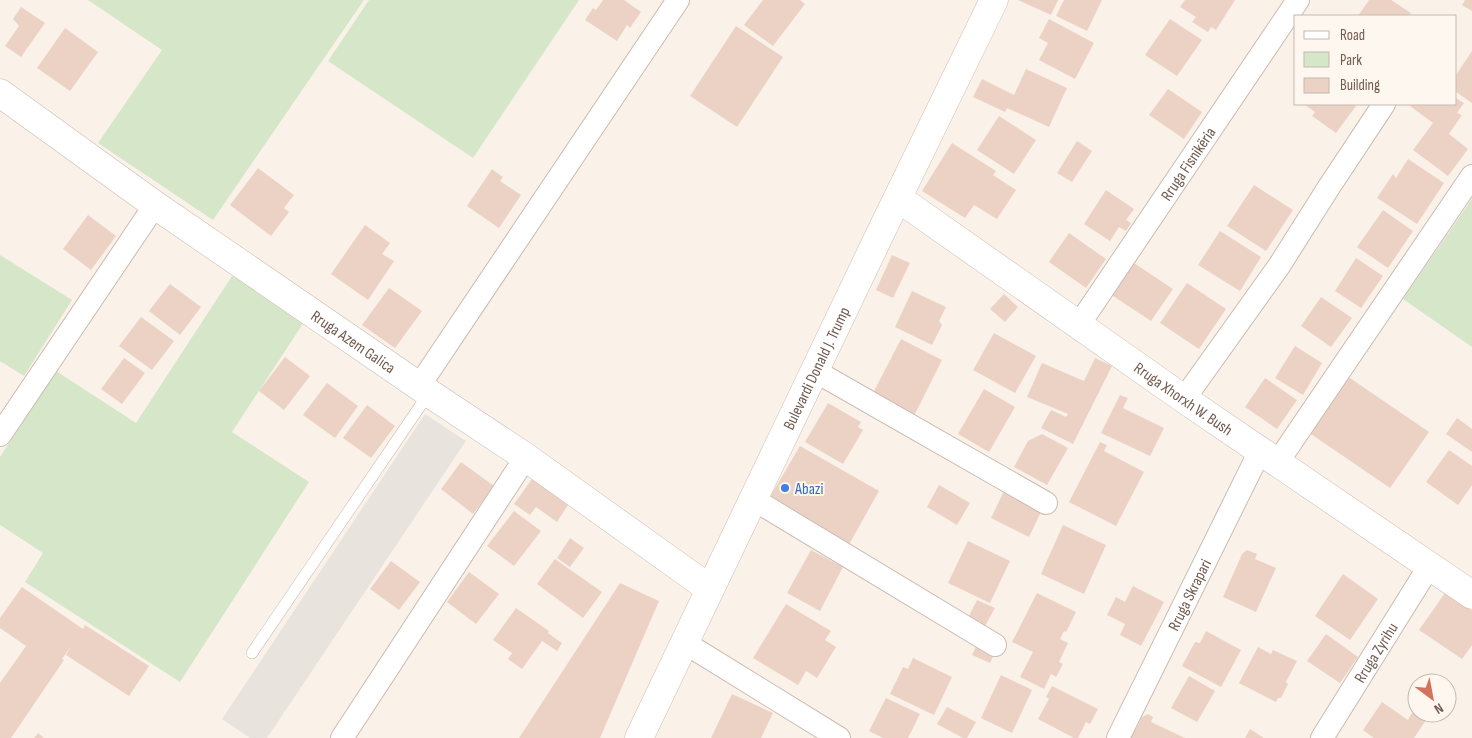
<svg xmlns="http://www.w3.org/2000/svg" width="1472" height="738" font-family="'Sofia Sans Condensed',sans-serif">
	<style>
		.industrial { fill: #e9e3de }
		.green { fill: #d6e6c9 }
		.building { fill: #ecd2c4 }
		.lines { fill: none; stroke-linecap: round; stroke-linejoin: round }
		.service-casing { stroke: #cbbab0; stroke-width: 12 }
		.minor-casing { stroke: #cbbab0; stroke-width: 24 }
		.tertiary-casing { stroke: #cbbab0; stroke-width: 29 }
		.secondary-casing { stroke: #cfbcb1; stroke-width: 29 }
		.service { stroke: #fff; stroke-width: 11 }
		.minor { stroke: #fff; stroke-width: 22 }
		.tertiary { stroke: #fff; stroke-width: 28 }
		.secondary { stroke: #fff; stroke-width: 28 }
		.shop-dot { fill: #3f7fe0; stroke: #fdf7ef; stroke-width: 2 }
		.labels { text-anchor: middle; stroke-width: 4; stroke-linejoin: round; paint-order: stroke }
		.street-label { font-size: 16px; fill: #715a4f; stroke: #fdf7ef }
		.shop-label { font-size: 16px; fill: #366cbe; stroke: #fdf7ef; text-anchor: start }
	</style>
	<rect width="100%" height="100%" fill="#faf2e9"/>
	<path class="industrial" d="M425,414L466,441L267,738H250L222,719Z"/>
	<g class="green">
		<path d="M88,0H364L213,220L98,143L162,50Z"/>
		<path d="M369,0H579L473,158L328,61Z"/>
		<path d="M1472,199V347L1403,299Z"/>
		<path d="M0,255L72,300L24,376L0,361Z"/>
		<path d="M232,276L304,322L232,432L309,482L180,682L25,582L43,553L0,525V457L56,371L136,423Z"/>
	</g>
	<g class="building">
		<path d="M603,0H624L641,12L630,28L627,25L617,41L585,20L593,8L596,10Z"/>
		<path d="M763,0H800L805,4L773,46L744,25Z"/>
		<path d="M1018,0H1058L1051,15Z"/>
		<path d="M1064,0H1102L1087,31L1056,16Z"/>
		<path d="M1185,0H1235L1216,30L1211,27L1208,32L1192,22L1196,17L1180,7Z"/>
		<path d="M1369,0H1391L1411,13L1408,16H1358Z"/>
		<path d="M1465,0H1472V11L1462,5Z"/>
		<path d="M21,7L45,23L21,57L5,46L19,26L13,19Z"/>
		<path d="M1049,19L1094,43L1075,79L1039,60L1048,43L1039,38Z"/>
		<path d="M1170,19L1202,40L1177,76L1145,55Z"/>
		<path d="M736,26L783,57L737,127L690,96Z"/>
		<path d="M65,28L98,52L70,91L37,68Z"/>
		<path d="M1472,51V103L1456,92V75Z"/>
		<path d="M1026,69L1067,88L1049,127L1007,108L1005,112L973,97L982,79L1014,95Z"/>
		<path d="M1168,89L1202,112L1184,139L1149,115Z"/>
		<path d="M1456,98L1464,103L1457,113L1462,115L1449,134L1468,149L1448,176L1413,150L1433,123L1410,106L1412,104H1456Z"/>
		<path d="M1306,104H1352L1356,106L1336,133L1312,116L1315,112L1305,105Z"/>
		<path d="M999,116L1036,140L1014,174L977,150Z"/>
		<path d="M1077,141L1092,151L1072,182L1057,173Z"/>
		<path d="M952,143L996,171L993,175L1016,190L997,219L974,205L965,218L922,191Z"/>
		<path d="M1408,159L1444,183L1417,224L1377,198L1393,174L1396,178Z"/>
		<path d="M258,168L294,195L284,208L289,212L271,236L230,205Z"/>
		<path d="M492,169L503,177L500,181L521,195L499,228L467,206Z"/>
		<path d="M1254,185L1293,210L1266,251L1227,226Z"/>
		<path d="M1106,190L1134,209L1126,220L1131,223L1126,231L1119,227L1110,241L1084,224Z"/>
		<path d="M1383,210L1413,231L1388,268L1357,247Z"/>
		<path d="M88,215L116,236L91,270L63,249Z"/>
		<path d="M365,225L390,243L382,254L394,261L368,300L331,274Z"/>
		<path d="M1220,231L1261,257L1240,291L1198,265Z"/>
		<path d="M1069,233L1106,259L1086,288L1049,262Z"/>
		<path d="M892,255L910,263L893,298L876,290Z"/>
		<path d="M1356,258L1383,276L1361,308L1335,291Z"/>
		<path d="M1131,261L1173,289L1151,321L1110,294Z"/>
		<path d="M1187,283L1226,309L1199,349L1160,323Z"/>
		<path d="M170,284L201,307L180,335L149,311Z"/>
		<path d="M389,288L422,311L395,348L362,325Z"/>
		<path d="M912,291L946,307L939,321L942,325L932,345L895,327Z"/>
		<path d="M1004,294L1018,307L1005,322L990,309Z"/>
		<path d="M1321,297L1352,318L1331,347L1301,326Z"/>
		<path d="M141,317L174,341L152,370L119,346Z"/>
		<path d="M994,333L1036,356L1015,393L973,370Z"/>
		<path d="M901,339L942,360L914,416L872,395Z"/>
		<path d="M1295,346L1322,363L1303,395L1275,378Z"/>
		<path d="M285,357L310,376L284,410L259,391Z"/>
		<path d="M124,358L145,373L122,404L101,389Z"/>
		<path d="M1095,358L1112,366L1073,444L1041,428L1051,410L1066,417L1068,414L1027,397L1042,363L1084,381Z"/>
		<path d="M1347,376L1429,432L1390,488L1308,432Z"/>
		<path d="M1265,378L1297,400L1277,429L1245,407Z"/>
		<path d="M327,383L358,406L335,438L303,415Z"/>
		<path d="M984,389L1015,407L989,452L958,434Z"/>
		<path d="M1120,395L1128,398L1123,408L1164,428L1150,456L1101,433Z"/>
		<path d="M828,403L861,422L858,427L863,430L843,464L805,442Z"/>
		<path d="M367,405L395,426L371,458L343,438Z"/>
		<path d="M1457,418L1472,429V452L1446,434Z"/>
		<path d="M1042,434L1068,448L1047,485L1014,467L1028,441Z"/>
		<path d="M1100,442L1107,445L1104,451L1144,472L1116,526L1069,502Z"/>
		<path d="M800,446L879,491L847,548L767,502Z"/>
		<path d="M1449,450L1472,466V485L1458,505L1426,482Z"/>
		<path d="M461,462L494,486L473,514L441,489Z"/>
		<path d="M532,479L568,505L557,522L536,507L530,515L514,504Z"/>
		<path d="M939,485L970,503L957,525L927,507Z"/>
		<path d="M1005,489L1043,508L1029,537L991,518Z"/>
		<path d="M514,511L541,531L514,566L487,546Z"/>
		<path d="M1063,525L1106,545L1084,594L1041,574Z"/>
		<path d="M570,538L584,548L570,567L557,558Z"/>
		<path d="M968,541L1010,561L990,603L948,583Z"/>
		<path d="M811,550L843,567L820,611L787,593Z"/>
		<path d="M1247,550L1257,554L1255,559L1276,568L1256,612L1223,597L1242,554Z"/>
		<path d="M555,559L602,592L583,618L537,584Z"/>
		<path d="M391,561L420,582L399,610L370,589Z"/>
		<path d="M469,572L499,594L476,624L447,602Z"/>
		<path d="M1343,574L1378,599L1350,640L1315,616Z"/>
		<path d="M620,583L659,601L600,738H519Z"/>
		<path d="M1133,586L1164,602L1141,646L1120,635L1125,624L1107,615L1116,597L1125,602Z"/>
		<path d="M22,587L83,629L85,625L149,666L129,696L66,655L71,646L62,659L64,660L11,738H0V683L26,646L0,628V618Z"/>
		<path d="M1037,593L1076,612L1066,632L1064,631L1060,639L1068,643L1059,662L1063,664L1056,677L1051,674L1044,689L1020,677L1033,652L1012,642Z"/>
		<path d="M1445,593L1472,611V645L1462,659L1419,630Z"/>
		<path d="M977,600L995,608L985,626L968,618Z"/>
		<path d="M786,604L831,631L825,640L836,647L817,678L806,671L798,685L753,658Z"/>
		<path d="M516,608L549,631L548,633L562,643L557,651L542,641L522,669L508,659L512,653L493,640Z"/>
		<path d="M1206,631L1241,650L1221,687L1182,666L1195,642L1200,643Z"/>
		<path d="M1326,634L1358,657L1340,683L1307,661Z"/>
		<path d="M978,642L996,650L990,663L972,655Z"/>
		<path d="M1258,647L1271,654L1273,650L1297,661L1286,682L1288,684L1281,698H1278L1276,702L1239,683Z"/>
		<path d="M913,658L952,677L934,715L890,694L903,667L908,669Z"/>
		<path d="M1001,675L1032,690L1012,733L981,718Z"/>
		<path d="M1189,676L1215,691L1197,722L1171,708Z"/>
		<path d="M1052,686L1098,709L1090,724L1086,722L1078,738H1074L1038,719L1049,699L1046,697Z"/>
		<path d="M732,694L773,713L761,738H711Z"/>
		<path d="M886,698L920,714L908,738H883L869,731Z"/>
		<path d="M1382,702L1408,720L1413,711L1426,720L1414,738H1374L1363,730Z"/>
		<path d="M947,707L976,722L967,738H963L937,724Z"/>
		<path d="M1148,714L1153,717L1151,722L1185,738H1128L1133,728L1136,729L1142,717Z"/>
		<path d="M1250,729L1264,738H1245Z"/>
		<path d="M38,733L44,738H34Z"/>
	</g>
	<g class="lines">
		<g class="service-casing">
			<path id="service" d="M252,653L429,393"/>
		</g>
		<g class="minor-casing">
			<g id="minor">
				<path id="s1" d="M1078,326L1298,0"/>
				<path d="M815,371L1046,503"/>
				<path d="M419,386L678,0"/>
				<path d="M1184,399L1279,266L1329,187L1384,104"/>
				<path d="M0,435L155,205"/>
				<path d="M1277,463L1472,176"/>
				<path d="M753,499L995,645"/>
				<path d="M685,643L839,738"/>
				<path d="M342,738L520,466L524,456"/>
				<path id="s2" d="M1118,738L1260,451"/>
				<path id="s3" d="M1322,738L1430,565"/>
			</g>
		</g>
		<g class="tertiary-casing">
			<g id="tertiary">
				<path id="s4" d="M0,93L155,205L429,393L524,456L710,589"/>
				<path id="s5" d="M898,198L1184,399L1472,595"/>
			</g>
		</g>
		<g class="secondary-casing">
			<g id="secondary">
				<path id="s6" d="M639,738L880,234L994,0"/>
			</g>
		</g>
		<use href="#service" class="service"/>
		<use href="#minor" class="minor"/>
		<use href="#tertiary" class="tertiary"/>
		<use href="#secondary" class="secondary"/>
	</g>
	<circle class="shop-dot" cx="785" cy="488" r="5"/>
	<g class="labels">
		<g class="street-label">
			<text dy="6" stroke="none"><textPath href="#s1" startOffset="196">Rruga Fisnikëria</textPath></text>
			<text dy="6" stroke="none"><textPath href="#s4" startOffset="432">Rruga Azem Galica</textPath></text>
			<text dy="6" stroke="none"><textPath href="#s6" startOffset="410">Bulevardi Donald J. Trump</textPath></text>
			<text dy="6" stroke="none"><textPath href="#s5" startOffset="349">Rruga Xhorxh W. Bush</textPath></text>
			<text dy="6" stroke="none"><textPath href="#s2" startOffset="160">Rruga Skrapari</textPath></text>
			<text dy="6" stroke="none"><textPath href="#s3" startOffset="101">Rruga Zyrihu</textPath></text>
		</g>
		<g class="shop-label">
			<text x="795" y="494">Abazi</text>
		</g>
	</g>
	<rect x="1294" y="15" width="162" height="90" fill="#fdf7ef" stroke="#c5b8af"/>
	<rect x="1304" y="31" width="25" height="8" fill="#ffffff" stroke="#c5b8af"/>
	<text x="1340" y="40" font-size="15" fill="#715a4f">Road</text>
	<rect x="1304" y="52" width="25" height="15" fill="#d6e6c9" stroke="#c5b8af"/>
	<text x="1340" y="65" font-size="15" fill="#715a4f">Park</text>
	<rect x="1304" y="78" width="25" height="15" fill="#ecd2c4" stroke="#c5b8af"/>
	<text x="1340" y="90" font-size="15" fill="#715a4f">Building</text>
	<g transform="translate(1432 698) rotate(148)"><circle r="24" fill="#fdf7ef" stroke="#c5b8af"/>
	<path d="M0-4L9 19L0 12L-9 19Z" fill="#d4735d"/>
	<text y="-8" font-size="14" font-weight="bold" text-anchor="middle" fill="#715a4f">N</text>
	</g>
</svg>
